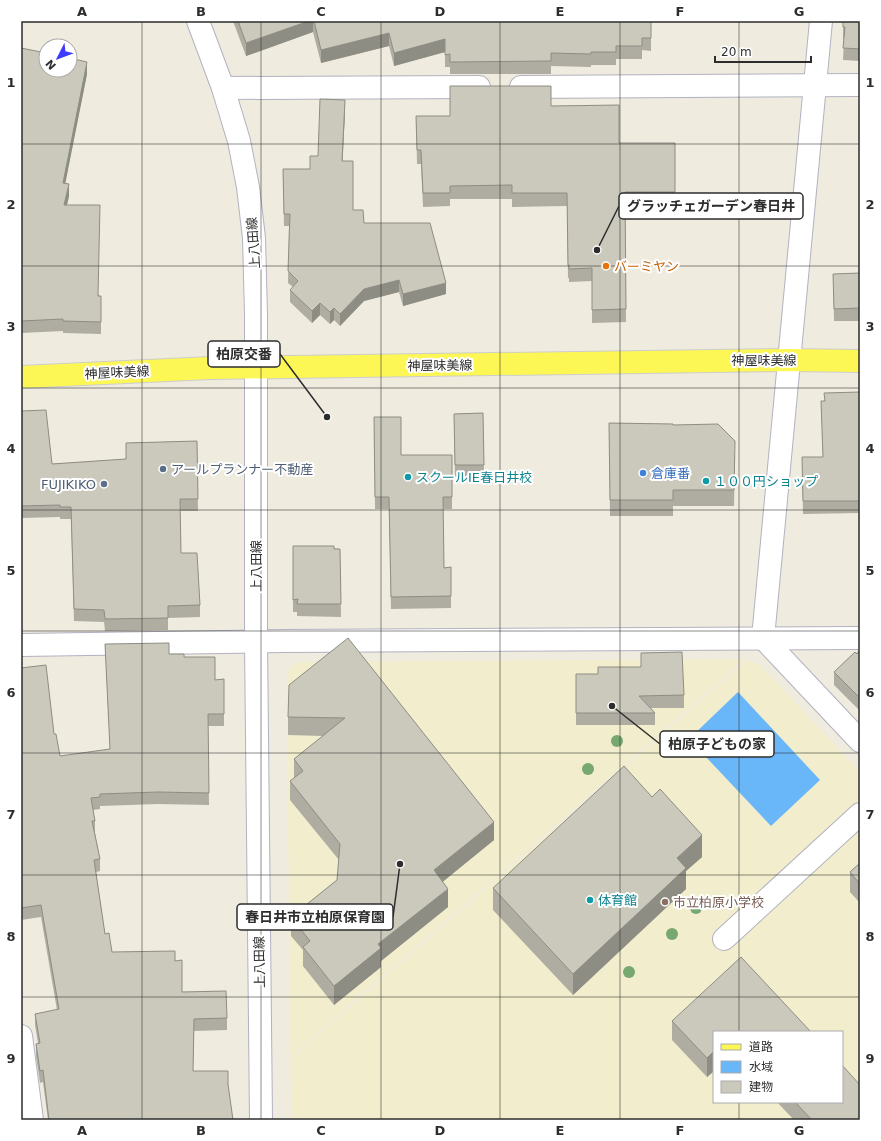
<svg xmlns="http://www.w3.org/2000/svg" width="881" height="1141" font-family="'DejaVu Sans','Noto Sans JP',sans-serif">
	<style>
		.education { fill: #f2edcc; fill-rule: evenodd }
		.water { fill: #69b6f9 }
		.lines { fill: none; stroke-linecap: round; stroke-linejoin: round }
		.minor-casing { stroke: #b2b2c1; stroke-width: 24 }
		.major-casing { stroke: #cdcdcd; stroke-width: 24 }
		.minor { stroke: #fff; stroke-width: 22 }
		.major { stroke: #fdf755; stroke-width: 22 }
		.tree { fill: #77a86f }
		.wall { fill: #afada2 }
		.shaded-wall { fill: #8e8d84 }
		.building { fill: #cbc9bc; stroke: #8e8d84 }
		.grid { fill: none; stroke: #2d2d2d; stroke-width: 1; stroke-opacity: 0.55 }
		.food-dot { fill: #e8710a; stroke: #fff; stroke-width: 1.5 }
		.service-dot { fill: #5c6f8a; stroke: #fff; stroke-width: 1.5 }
		.shop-dot { fill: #3f7fe0; stroke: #fff; stroke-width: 1.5 }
		.culture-dot { fill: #0f9aa8; stroke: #fff; stroke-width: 1.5 }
		.education-dot { fill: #8d6e63; stroke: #fff; stroke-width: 1.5 }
		.labels { text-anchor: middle; stroke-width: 4; stroke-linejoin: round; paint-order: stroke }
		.street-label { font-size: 13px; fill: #2d2d2d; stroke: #fff }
		.food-label { font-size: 13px; fill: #c56008; stroke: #fff; text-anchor: start }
		.service-label { font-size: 13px; fill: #4e5e75; stroke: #fff; text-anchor: start }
		.shop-label { font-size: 13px; fill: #366cbe; stroke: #fff; text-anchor: start }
		.culture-label { font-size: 13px; fill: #0d838f; stroke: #fff; text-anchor: start }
		.education-label { font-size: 13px; fill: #785e54; stroke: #fff; text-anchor: start }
		.leader { fill: none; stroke: #2d2d2d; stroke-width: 1.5 }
		.callout-dot { fill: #2d2d2d; stroke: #fff; stroke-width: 1.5 }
		.callout { fill: #fff; stroke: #2d2d2d; stroke-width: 1.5 }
		.callout-label { font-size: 14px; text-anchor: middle; font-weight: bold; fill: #2d2d2d }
		.neatline { fill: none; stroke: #2d2d2d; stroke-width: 1.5 }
		.grid-label { font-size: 13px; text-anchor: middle; font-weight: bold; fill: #2d2d2d }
	</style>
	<rect width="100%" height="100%" fill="#efebde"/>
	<g class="education">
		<path d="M745,659L290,1057L287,672L298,662Z"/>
		<path d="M747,660L761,666L860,772V1120H292L290,1059ZM714,1032H842V1102H714Z"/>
	</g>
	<path class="water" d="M738,692L820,780L771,826L689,739Z"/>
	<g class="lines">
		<g class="minor-casing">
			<g id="minor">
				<path d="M198,21L223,88L239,141L248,187L254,238L256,315V641L261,1120"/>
				<path d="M821,21L763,638L860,741"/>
				<path d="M521,87L860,85"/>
				<path d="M223,88L479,87"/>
				<path d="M21,645L283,641L860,638"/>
				<path d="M724,939L860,814"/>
				<path d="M21,1036L32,1120"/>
			</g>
		</g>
		<g class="major-casing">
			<path id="major" d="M21,377L210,368L789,360L860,361"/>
		</g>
		<use href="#minor" class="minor"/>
		<use href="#major" class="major"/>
	</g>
	<g class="tree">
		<circle cx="617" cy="741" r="6"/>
		<circle cx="588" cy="769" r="6"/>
		<circle cx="696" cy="908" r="6"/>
		<circle cx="672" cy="934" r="6"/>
		<circle cx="629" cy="972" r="6"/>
	</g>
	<g class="wall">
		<path d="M233,21H651V51L642,50V59H616V65H591V67L551,66V74H450V67H445V52L394,66L389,46L321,63L313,32L246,56Z"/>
		<path d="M860,21V61L843,60L844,39H843V27Z"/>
		<path d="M21,48L87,74L65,183L69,196L67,205L99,296H101V334L63,333V331L21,333Z"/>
		<path d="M551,106L619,143H675V205L625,206L626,322L592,323V281L569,282V278H568L567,206L512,207V199H450V206L423,207L421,164H417L416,116H450Z"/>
		<path d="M345,112L342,161L353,210L364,223L446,294L403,306L399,292L364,301L340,326L334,320L330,324L320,315L312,323L290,302V290L293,287L288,283L289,226H284L283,169H310V156H318Z"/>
		<path d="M860,273V321H834L833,274Z"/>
		<path d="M860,392V513L803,514L802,457H823L821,401H824Z"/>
		<path d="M21,411L52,464L126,459V443L197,441L198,511H180L181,553L200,605V617L168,618V630L105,631L104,622L74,621L71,519H60V517L21,518Z"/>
		<path d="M483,413L484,477H455L454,414Z"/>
		<path d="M374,417L401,455H452V509H443L444,568L451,567V608L391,609L389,509H375Z"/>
		<path d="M609,423L673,425L735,457L734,506H673V516H610Z"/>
		<path d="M293,546L340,549L341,617L297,616V612H293Z"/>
		<path d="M348,638L494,840L443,881L448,907L381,961V967L334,1005L303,966V950L291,936V917L337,880L339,860L290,800V781L294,778V759L323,736L288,735V717Z"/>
		<path d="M105,644L169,654L184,657L215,680L224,679V726H208L209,805L158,804L100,806V809L93,810L95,821V833L100,859V871L96,872L105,934L112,952L175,961L182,992L227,1018V1030L194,1031L193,1071L228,1085L233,1120H48L43,1082L40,1083L36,1056V1044L38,1043L35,1025V1014L57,1010L41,917L21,920V668L54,734L60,756L110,750Z"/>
		<path d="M860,650V711L834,685V672Z"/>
		<path d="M641,653L684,695V708H651L655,713V725H576V674H598L641,667Z"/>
		<path d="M702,857L686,871V889L573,995L493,910V888Z"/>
		<path d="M860,863V903L850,892V872Z"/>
		<path d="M672,1021L714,1032V1071L707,1077L672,1040Z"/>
		<path d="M777,1102H842L860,1120H794Z"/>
	</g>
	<g class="shaded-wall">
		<path d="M309,21H313V32L246,56V43Z"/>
		<path d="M389,33V46L321,63V50Z"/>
		<path d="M445,39V52L394,66V53Z"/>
		<path d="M87,62V74L63,195V183Z"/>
		<path d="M345,100V112L342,173V161Z"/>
		<path d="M69,184V196L64,217V205Z"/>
		<path d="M399,280V292L364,301L340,326V314L364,289Z"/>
		<path d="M446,283V294L403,306V294Z"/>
		<path d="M320,303V315L312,323V311Z"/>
		<path d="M334,308V320L330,324V312Z"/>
		<path d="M494,822V840L434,889V870Z"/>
		<path d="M702,835V857L686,871V889L573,995V974L677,858Z"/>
		<path d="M448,889V907L381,961V967L334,1005V986L378,944Z"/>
		<path d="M714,1051V1071L707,1077V1058Z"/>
	</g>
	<g class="building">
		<path d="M238,21H309L246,43Z"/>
		<path d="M314,21H651V38H642V46H616V52H591V54L551,53V61L450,62V54L445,55V39L394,53L389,33L321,50Z"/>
		<path d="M843,21H860V49L843,48L845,27H843Z"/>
		<path d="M21,48L46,53V70H70V58L87,62L63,183L69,184L64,205H100L98,296H101V322L63,321V319L21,321Z"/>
		<path d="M450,86H551V106L619,105V143H675V192H625L626,309L592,310V268L569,269V265H568L567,193H512V185L450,186V193H423L421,150H417L416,116H450Z"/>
		<path d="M320,99L345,100L342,161H353V210H363L364,223H430L446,283L403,294L399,280L364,289L340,314L334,308L330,312L320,303L312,311L290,290L298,281L288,271L290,214H284L283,169H310V156H318Z"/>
		<path d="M860,273V308L834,309L833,274Z"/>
		<path d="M860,392V501H803L802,457H823L821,401H825L824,393Z"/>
		<path d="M46,410L52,464L126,459V443L197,441L198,499H180L181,553H197L200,605L168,606V618L105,619L104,610L74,609L71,507H60V505L21,506V411Z"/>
		<path d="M483,413L484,465H455L454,414Z"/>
		<path d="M374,417H401V455H452V497H443L444,568L451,567V596L391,597L389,497H375Z"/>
		<path d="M609,423L673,424V425L718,424L735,441L734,490H673V500H610Z"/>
		<path d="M293,546H334V549H340L341,604H297L298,599L293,600Z"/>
		<path d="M348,638L494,822L434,870L448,889L378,944L381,948L334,986L303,947L310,941L291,917L337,880L340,844L290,781L303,771L294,759L345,718L288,717L289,685Z"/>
		<path d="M169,643V654H184V657H215V680L224,679V714H208L209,793L158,792L100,794V797L91,798L95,821H92L100,859L94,860L105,934L109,933L112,952L175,951V961L182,960V992L226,991L227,1018L194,1019L193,1071H228V1084L233,1120H49L43,1070L40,1071L36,1044L40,1043L35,1014L59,1009L41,905L21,908V668L46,665L54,734H56L60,756L110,749L105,644Z"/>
		<path d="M860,650V698L834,672L855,652L857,654Z"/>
		<path d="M682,652L684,695L639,696L655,713H576V674H598V667H641V653Z"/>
		<path d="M624,766L652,797L660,789L702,835L677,858L686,868L573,974L493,888Z"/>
		<path d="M860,863V884L850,872Z"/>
		<path d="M741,957L811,1032H714V1051L707,1058L672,1021Z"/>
		<path d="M842,1065L860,1085V1120H812L795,1102H842Z"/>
	</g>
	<path class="grid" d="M142,21V1120M261,21V1120M381,21V1120M500,21V1120M620,21V1120M739,21V1032M21,144H860M21,266H860M21,388H860M21,510H860M21,631H860M21,753H860M21,875H860M21,997H860M739,1102V1120"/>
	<circle class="food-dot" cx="606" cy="266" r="4"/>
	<g class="service-dot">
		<circle cx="163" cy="469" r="4"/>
		<circle cx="104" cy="484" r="4"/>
	</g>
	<circle class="shop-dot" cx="643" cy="473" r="4"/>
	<g class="culture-dot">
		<circle cx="408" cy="477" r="4"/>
		<circle cx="706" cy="481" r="4"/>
		<circle cx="590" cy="900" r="4"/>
	</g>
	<circle class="education-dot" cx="665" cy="902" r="4"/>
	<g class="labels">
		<g class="street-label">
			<text transform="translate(253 243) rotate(-94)" y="5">上八田線</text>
			<text x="764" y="365">神屋味美線</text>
			<text transform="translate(440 365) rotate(-1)" y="5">神屋味美線</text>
			<text transform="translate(117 372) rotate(-3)" y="5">神屋味美線</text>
			<text transform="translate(256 566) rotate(-90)" y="5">上八田線</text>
			<text transform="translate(259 962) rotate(-91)" y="5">上八田線</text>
		</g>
		<g class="food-label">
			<text x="614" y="271">バーミヤン</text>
		</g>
		<g class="service-label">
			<text x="171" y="474">アールプランナー不動産</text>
			<text x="96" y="489" text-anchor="end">FUJIKIKO</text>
		</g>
		<g class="shop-label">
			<text x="651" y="478">倉庫番</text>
		</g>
		<g class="culture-label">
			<text x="416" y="482">スクールIE春日井校</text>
			<text x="714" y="486">１００円ショップ</text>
			<text x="598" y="905">体育館</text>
		</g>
		<g class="education-label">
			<text x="673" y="907">市立柏原小学校</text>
		</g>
	</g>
	<path class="leader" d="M597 250L619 206M327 417L280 354M612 706L660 744M400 864L393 917"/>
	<g class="callout-dot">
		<circle cx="597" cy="250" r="4"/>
		<circle cx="327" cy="417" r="4"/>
		<circle cx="612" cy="706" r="4"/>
		<circle cx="400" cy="864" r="4"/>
	</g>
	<g class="callout">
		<rect x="619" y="193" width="184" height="26" rx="4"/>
		<rect x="208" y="341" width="72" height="26" rx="4"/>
		<rect x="660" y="731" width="114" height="26" rx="4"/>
		<rect x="237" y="904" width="156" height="26" rx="4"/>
	</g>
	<g class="callout-label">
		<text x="711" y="211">グラッチェガーデン春日井</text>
		<text x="244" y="359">柏原交番</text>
		<text x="717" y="749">柏原子どもの家</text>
		<text x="315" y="922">春日井市立柏原保育園</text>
	</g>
	<rect width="881" height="1141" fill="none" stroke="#ffffff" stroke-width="44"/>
	<rect x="713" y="1031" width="130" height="72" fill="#ffffff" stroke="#ababab"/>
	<rect x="721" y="1044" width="20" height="6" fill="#fdf755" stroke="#ababab"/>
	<text x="749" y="1051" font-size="12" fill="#2d2d2d">道路</text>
	<rect x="721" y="1061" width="20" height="12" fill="#69b6f9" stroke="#ababab"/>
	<text x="749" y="1071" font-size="12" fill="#2d2d2d">水域</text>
	<rect x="721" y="1081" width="20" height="12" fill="#cbc9bc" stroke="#ababab"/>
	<text x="749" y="1091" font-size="12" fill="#2d2d2d">建物</text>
	<g transform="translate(58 58) rotate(228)"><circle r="19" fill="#ffffff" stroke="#ababab"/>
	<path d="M0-3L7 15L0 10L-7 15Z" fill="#3d3bff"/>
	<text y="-6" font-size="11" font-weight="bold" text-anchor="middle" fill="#2d2d2d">N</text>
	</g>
	<path d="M715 56v6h96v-6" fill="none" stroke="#2d2d2d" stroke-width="2"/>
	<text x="721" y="56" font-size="12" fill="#2d2d2d" stroke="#ffffff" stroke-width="3" paint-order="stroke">20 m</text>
	<rect x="22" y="22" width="837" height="1097" class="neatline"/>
	<g class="grid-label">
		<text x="82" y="16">A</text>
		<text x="201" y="16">B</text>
		<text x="321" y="16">C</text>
		<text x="440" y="16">D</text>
		<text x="560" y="16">E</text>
		<text x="680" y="16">F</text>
		<text x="799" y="16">G</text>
		<text x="11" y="87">1</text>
		<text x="870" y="87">1</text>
		<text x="11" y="209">2</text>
		<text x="870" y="209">2</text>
		<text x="11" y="331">3</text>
		<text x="870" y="331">3</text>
		<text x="11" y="453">4</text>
		<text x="870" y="453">4</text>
		<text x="11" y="575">5</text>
		<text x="870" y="575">5</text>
		<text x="11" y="697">6</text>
		<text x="870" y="697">6</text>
		<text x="11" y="819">7</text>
		<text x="870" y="819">7</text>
		<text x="11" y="941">8</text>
		<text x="870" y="941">8</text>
		<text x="11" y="1063">9</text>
		<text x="870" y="1063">9</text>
		<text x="82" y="1135">A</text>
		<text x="201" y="1135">B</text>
		<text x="321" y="1135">C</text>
		<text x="440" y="1135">D</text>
		<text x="560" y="1135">E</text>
		<text x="680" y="1135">F</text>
		<text x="799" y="1135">G</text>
	</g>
</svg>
